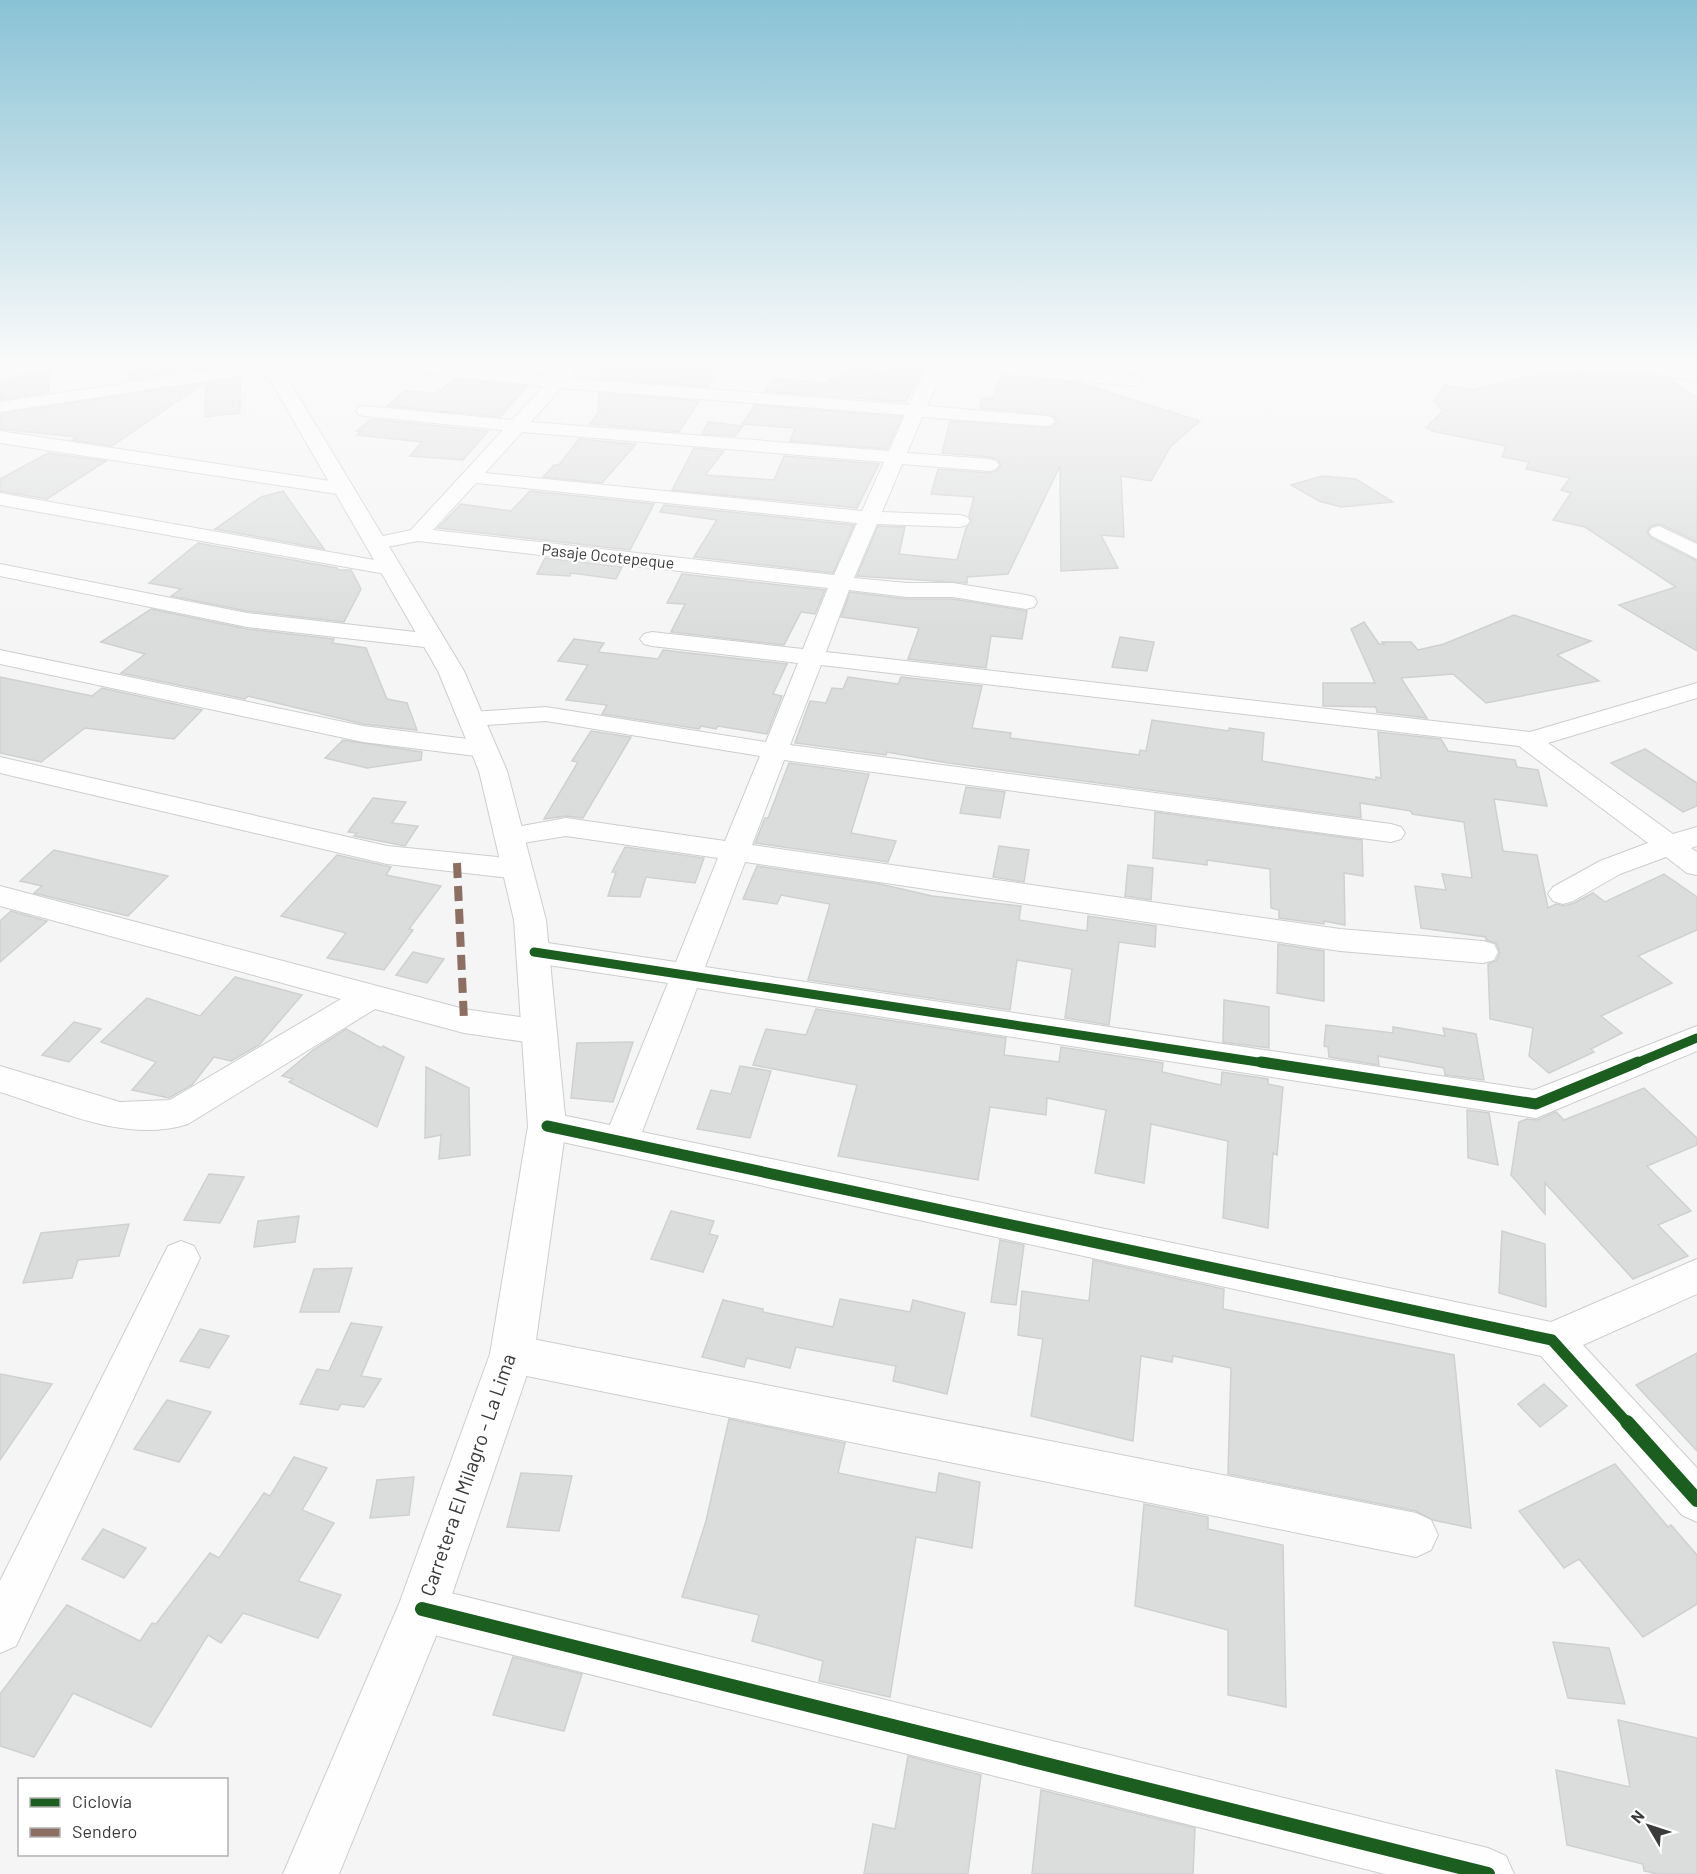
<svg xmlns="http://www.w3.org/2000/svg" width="1697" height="1874" font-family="Barlow,sans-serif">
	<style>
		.building { fill: #dbdddc; stroke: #cfd0cf; stroke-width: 1.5 }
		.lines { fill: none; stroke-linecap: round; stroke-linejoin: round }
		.street-casing { stroke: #cccecd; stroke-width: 2 }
		.secondary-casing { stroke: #cccecd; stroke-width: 2 }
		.street { fill: #fdfefd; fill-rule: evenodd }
		.secondary { fill: #fdfefd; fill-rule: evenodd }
		.quiet { stroke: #8d6e63; stroke-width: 8; stroke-dasharray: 15 8; stroke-linecap: butt }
		.cycleway-far2-casing { stroke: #fff; stroke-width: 13 }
		.cycleway-far1-casing { stroke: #fff; stroke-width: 15 }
		.cycleway-casing { stroke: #fff; stroke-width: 17 }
		.cycleway-far2 { stroke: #1b5e20; stroke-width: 9 }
		.cycleway-far1 { stroke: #1b5e20; stroke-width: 11 }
		.cycleway { stroke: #1b5e20; stroke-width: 14 }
		.labels { text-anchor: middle; stroke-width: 4.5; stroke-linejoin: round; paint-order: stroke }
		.far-street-label { font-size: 16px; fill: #3a3b3a; stroke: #fff }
		.street-label { font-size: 20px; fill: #3a3b3a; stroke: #fff }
	</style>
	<rect width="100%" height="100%" fill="#f4f5f4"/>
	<g class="building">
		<path d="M151,364H240L129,380L128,371L151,368Z"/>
		<path d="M600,364H723L708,387L600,378Z"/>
		<path d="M895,365L924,368L906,402L765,391L774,378L826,383L829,378L838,379L845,369L891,371Z"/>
		<path d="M1584,371L1598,374L1642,373L1669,379L1697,398V542L1660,524L1651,526L1647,532L1651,538L1697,561V651L1619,605L1676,587L1585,527L1553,520L1571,493L1561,490L1570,478L1526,469L1529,462L1502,457L1506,446L1432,431L1433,430L1426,428L1443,411L1434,401L1445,385L1472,390L1548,372Z"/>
		<path d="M49,373V392L0,400L2,381Z"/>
		<path d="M1001,376L1080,383L1200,421L1171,446L1151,481L1121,476L1124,537L1101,535L1118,568L1061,571L1060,466L1008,574L967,577V583L857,576L878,526L905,527L899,554L957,560L966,528L972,521L969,516L974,497L931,494L938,469L989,473L997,471L1001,465L998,460L990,457L942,453L950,421L1046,428L1052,427L1057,422L1052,415L980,408L982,398L992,399Z"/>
		<path d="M240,378V413L205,417L206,383Z"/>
		<path d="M456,379L527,386L500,417L387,406L405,391L436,393Z"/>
		<path d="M204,383L112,446L72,440L77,437L0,429V414Z"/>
		<path d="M599,393L699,401L679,432L590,424L600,410H598Z"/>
		<path d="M755,405L902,417L887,449L790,441L795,428L742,424Z"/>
		<path d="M371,419L488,431L463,460L410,456L422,442L357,435L361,431H357Z"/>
		<path d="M708,422L743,426L735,436L702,434Z"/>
		<path d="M579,439L636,444L602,483L543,477L554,465H559Z"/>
		<path d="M694,448L724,451L705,475L774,480L784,456L879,464L857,508L672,490Z"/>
		<path d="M48,453L106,461L47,499L0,491V479Z"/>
		<path d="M1322,476L1356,479L1393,502L1341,507L1319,501L1291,485Z"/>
		<path d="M283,491L324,549L215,529L261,497Z"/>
		<path d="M530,491L654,504L630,550L438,528L461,504L511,511Z"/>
		<path d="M664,505L854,525L833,573L694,557L717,520L660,512Z"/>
		<path d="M198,543L337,568L339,570H351L361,589L344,622L247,611L171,596L181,589L149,583Z"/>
		<path d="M545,558L622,567L616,579L571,573L570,576L537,574Z"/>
		<path d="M682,574L825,590L815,614L801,612L784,645L671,632L685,604L667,603Z"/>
		<path d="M850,592L907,599H953L1027,611L1022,639L991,636L986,668L908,659L919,628L841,617Z"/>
		<path d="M151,609L247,629L334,639L332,643L366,648L387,699L407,703L417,730L363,724L248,696L245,699L121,673L145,654L101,642Z"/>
		<path d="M1514,615L1591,641L1557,655L1599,681L1486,703L1453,674L1401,678L1427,718L1377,712L1376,707L1323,706V683H1375L1351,629L1364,622L1379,644H1384L1382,642H1411L1418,650L1444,644Z"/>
		<path d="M1120,637L1154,642L1147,671L1112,667Z"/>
		<path d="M574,639L604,643L598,652L658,659L663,650L787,664L773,694L782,696L767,734L718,726L716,729L701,726L699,729L602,714L607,705L566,700L588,665L558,661Z"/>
		<path d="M0,677L92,696L102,688L202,710L174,739L85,728L41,762L0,753Z"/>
		<path d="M848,677L898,684L901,677L982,686L972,728L1011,733L1010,738L1139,755L1140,750L1146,751L1152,720L1229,731V728L1264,733L1262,761L1376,780V777L1381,778L1378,732L1441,739L1448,751L1515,760L1517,767L1538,770L1547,806L1494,799L1503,851L1537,855L1548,908L1556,904L1564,906L1574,903L1593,893L1605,902L1664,874L1697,897V930L1638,956L1672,983L1601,1016L1622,1033L1591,1049L1594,1052L1549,1073L1529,1056L1533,1028L1490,1019L1488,964L1496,961L1500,953L1496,943L1486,940V937L1421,928L1415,886L1446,890L1442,874L1472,878L1464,822L1412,814L1411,811L1360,803L1361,818L948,763L887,752L886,755L795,743L810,701L826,703L832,688L843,689Z"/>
		<path d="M591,731L631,737L583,818L566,816L544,819L578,762L572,761Z"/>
		<path d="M343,740L422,752L421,760L367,768L325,758Z"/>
		<path d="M1645,749L1697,783V806L1683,812L1611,763Z"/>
		<path d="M789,763L869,774L851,833L896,841L888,862L755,843L765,818H768Z"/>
		<path d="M966,787L1005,792L1000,818L960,813Z"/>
		<path d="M373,798L406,802L392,823L418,826L405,846L354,836L357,833L348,832Z"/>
		<path d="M1155,812L1362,840L1363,876L1344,873L1345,925L1324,921V924L1279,918V910L1271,908L1270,869L1207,860V865L1153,858Z"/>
		<path d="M999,846L1029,850L1024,882L993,877Z"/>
		<path d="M625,847L704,858L695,883L646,877L640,897L608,896L616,872H612Z"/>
		<path d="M54,850L168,876L128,916L34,893L42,886L20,881Z"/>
		<path d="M337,855L391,867L386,875L441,886L409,929L413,930L384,970L327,958L346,933L281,916Z"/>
		<path d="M1128,865L1153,868L1151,900L1125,896Z"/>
		<path d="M757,866L880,884L932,896L1021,906L1019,920L1087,931L1088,916L1156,926L1155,947L1119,942L1109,1025L1065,1018L1072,969L1017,960L1010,1010L808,980L830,904L781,895L777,904L743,899Z"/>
		<path d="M11,911L47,921L0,962V921Z"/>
		<path d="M1278,944L1324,951V1001L1277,993Z"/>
		<path d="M413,952L444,959L427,983L396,975Z"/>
		<path d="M235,977L302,995L259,1045L231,1061L214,1057L192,1085L169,1098L132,1090L156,1062L101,1042L147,998L200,1016Z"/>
		<path d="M1224,1000L1269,1007V1048L1223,1042Z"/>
		<path d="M816,1009L1006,1038L1004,1055L1059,1062L1061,1047L1163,1063L1162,1072L1221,1085L1222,1072L1268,1079V1084L1283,1087L1277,1155L1273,1153L1268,1228L1223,1218L1228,1141L1151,1124L1144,1183L1095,1173L1106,1110L1047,1098L1046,1115L990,1107L978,1180L838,1156L857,1085L753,1065L766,1029L806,1035Z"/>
		<path d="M74,1022L101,1029L69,1062L42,1055Z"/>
		<path d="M1326,1025L1393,1033V1027L1445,1036L1443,1028L1476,1034L1484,1080L1445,1075L1444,1068L1378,1056L1379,1065L1329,1057L1328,1047L1324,1046Z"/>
		<path d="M346,1029L381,1048L383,1046L404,1057L377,1127L289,1082L293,1079L282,1076L313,1050Z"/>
		<path d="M633,1042L613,1102L571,1098L577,1043Z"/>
		<path d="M740,1066L771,1071L750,1138L697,1129L711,1090L731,1094Z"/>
		<path d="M426,1067L469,1088L470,1155L439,1159L441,1135L425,1138Z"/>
		<path d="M1644,1088L1697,1138V1145L1647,1166L1691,1211L1658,1225L1688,1256L1633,1279L1545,1183V1214L1511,1175L1519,1122L1527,1119L1537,1120L1556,1112L1564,1120Z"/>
		<path d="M1467,1110L1489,1113L1498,1165L1468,1158Z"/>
		<path d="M209,1174L244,1177L220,1223L184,1220Z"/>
		<path d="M671,1211L714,1221L709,1234L718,1236L703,1272L651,1259Z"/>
		<path d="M299,1216L295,1242L254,1247L258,1221Z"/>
		<path d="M129,1224L119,1256L78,1260L72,1278L23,1283L41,1233Z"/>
		<path d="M1502,1231L1545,1244L1546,1307L1499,1293Z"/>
		<path d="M1000,1240L1024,1245L1016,1305L991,1302Z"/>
		<path d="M1093,1260L1224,1289L1223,1309L1454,1355L1471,1528L1433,1520L1416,1511L1228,1474L1231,1368L1173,1356L1172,1362L1141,1356L1133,1441L1031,1416L1043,1339L1018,1335L1022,1291L1089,1301Z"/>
		<path d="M352,1268L339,1312H300L314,1269Z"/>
		<path d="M840,1299L910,1312L913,1300L965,1313L947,1394L893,1381L896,1366L796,1347L790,1368L747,1358L744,1367L702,1357L723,1300L763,1309V1312L833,1327Z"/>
		<path d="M351,1323L382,1327L361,1376L381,1379L364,1407L341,1404L338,1410L300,1404L317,1369L329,1371Z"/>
		<path d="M200,1329L229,1336L209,1368L180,1361Z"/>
		<path d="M1697,1353V1451L1636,1385Z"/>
		<path d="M0,1374L52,1384L0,1460Z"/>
		<path d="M1544,1384L1567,1406L1540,1427L1518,1404Z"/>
		<path d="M167,1400L211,1412L179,1462L134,1449Z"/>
		<path d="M729,1419L845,1443L838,1473L936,1493L939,1473L980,1482L972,1548L916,1537L890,1697L819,1681L823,1661L752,1641L759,1615L682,1597L706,1521Z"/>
		<path d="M294,1457L327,1468L302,1510L334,1523L298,1581L341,1595L318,1638L243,1613L221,1643L208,1635L151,1727L73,1693L34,1757L0,1746V1694L67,1605L140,1641L152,1623L156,1624L210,1553L219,1558L264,1493L270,1496Z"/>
		<path d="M1615,1464L1668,1527L1671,1525L1697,1555V1604L1643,1637L1579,1559L1564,1568L1519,1511Z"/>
		<path d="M521,1473L572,1476L559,1531L507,1527Z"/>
		<path d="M414,1477L409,1515L370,1518L377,1480Z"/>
		<path d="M1144,1504L1208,1517V1529L1283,1545L1286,1707L1228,1695V1630L1135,1606Z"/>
		<path d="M103,1529L146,1548L124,1578L82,1559Z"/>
		<path d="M1553,1642L1609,1648L1625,1704L1568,1698Z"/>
		<path d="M513,1657L582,1674L564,1731L493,1715Z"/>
		<path d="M1618,1720L1697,1738V1874H1658L1644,1871L1643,1864L1567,1845L1556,1770L1630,1787Z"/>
		<path d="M908,1756L981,1775L968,1874H864L873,1824L895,1829Z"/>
		<path d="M1041,1790L1195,1828L1193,1874H1032Z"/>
	</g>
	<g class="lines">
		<g class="street-casing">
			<g id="street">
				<path d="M27,364H71L63,369L0,377V367Z"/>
				<path d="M254,364H278L279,366L271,371L0,412V402Z"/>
				<path d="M372,364H425L553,377C559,369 563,365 573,367L575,371L570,378L909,405L928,364H998L1141,377L1144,381L1141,385L1135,386L943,368L927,406L1046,416L1052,417L1055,421L1052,425L1046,426L922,417L907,453L989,459L996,461L999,465L996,469L989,471L902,464L882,512L960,515L967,517L970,521L967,525L960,527L877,524L854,578L907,583H953L1026,595L1034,597L1037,602L1034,607L1026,609L953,597H907L849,590L826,652L1530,732L1697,683V698L1548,743L1673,834L1697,827V846L1691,848L1697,852V875L1687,873L1666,857L1620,874L1573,901L1563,904L1553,901L1548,894L1553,887L1600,861L1648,843L1519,746L821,665L790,745L1391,824L1401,827L1405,833L1401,839L1391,842L784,760L752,845L1340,929L1483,941L1494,944L1498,952L1494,960L1483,963L1340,951L745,862L705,967L1534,1090L1697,1026V1051L1536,1118L697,988L642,1132L1551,1322L1697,1259V1294L1583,1345L1697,1468V1522L1682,1515L1541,1356L535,1136L530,1126L535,1116L547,1112L610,1125L668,983L534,963L523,960L519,952L523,944L534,941L676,962L718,858L566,836L510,845L500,842L496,836L500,830L566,818L725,841L760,756L546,721L471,726L462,724L459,719L462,714L471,712L546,707L766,742L798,663L652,646L644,644L640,639L644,634L652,632L803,649L828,588L418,541L376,549L369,547L366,543L369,539L411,530L503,430L365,416L359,415L356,411L359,407L365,406L512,420L544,386L380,369ZM561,388L905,415L889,451L531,422ZM522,432L884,462L862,511L485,473ZM476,483L857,523L834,575L433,530Z"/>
				<path d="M1576,364H1655L1697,372V382L1642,371L1598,372L1578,368Z"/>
				<path d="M0,431L344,483L351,485L354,489L351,493L344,495L0,443Z"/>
				<path d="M0,493L391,563L399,564L402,569L399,574L391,575L0,505Z"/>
				<path d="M1659,526L1697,544V559L1652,536L1649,532L1652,528Z"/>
				<path d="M0,564L247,613L433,634L441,636L445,641L441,646L433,648L247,627L0,576Z"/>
				<path d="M0,650L363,726L484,741L493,744L497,749L493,754L484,757L363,742L0,664Z"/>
				<path d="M0,757L387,846L518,859L528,862L532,869L528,876L518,879L387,864L0,773Z"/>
				<path d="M0,886L464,1009L540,1020L551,1023L556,1032L551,1041L540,1044L464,1033L375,1009L188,1124C126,1144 59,1110 0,1092V1066L120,1102L170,1100L341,999L0,906Z"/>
				<path d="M181,1241L194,1246L200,1258L16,1646L0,1653V1581L168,1246Z"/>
				<path d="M512,1335L1416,1513L1431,1520L1438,1535L1431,1550L1416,1557L512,1373L498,1367L492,1354L498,1341Z"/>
				<path d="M422,1586L1488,1848L1506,1856L1514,1874H1385L422,1632L406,1625L399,1609L406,1593Z"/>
			</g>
		</g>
		<g class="secondary-casing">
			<path id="secondary" d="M261,364H279L464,671L507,771L546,920L566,1126L534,1354L447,1609L339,1874H283L399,1604L490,1354L528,1126L514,920L479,771L438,671Z"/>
		</g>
		<use href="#street" class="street"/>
		<use href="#secondary" class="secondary"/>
		<path class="quiet" d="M457,863L464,1021"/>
		<g class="cycleway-far2-casing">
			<g id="cycleway-far2">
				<path d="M534,952L1271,1064"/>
				<path d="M1634,1064L1697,1038"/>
			</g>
		</g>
		<g class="cycleway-far1-casing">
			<g id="cycleway-far1">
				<path d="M1261,1062L1536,1104L1638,1062"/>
				<path d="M547,1126L1552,1340L1628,1424"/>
			</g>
		</g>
		<g class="cycleway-casing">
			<g id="cycleway">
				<path d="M1627,1422L1697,1500"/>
				<path d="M422,1609L1488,1874"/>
			</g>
		</g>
		<use href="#cycleway-far2" class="cycleway-far2"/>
		<use href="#cycleway-far1" class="cycleway-far1"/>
		<use href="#cycleway" class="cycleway"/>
	</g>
	<linearGradient id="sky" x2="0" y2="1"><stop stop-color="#89c2d5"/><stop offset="0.58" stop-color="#fafafa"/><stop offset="1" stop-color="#fafafa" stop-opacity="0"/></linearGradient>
	<rect width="1697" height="626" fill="url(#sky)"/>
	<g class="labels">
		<g class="far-street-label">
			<text transform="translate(608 556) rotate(6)" y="6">Pasaje Ocotepeque</text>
		</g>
		<g class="street-label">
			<text transform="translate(468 1475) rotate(-71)" y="7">Carretera El Milagro - La Lima</text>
		</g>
	</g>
	<rect x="18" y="1778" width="210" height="78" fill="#ffffff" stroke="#b0b1b0" stroke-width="1.5"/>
	<rect x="30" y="1798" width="30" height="9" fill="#1b5e20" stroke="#b0b1b0" stroke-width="1.5"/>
	<text x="72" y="1808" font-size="18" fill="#3a3b3a">Ciclovía</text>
	<rect x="30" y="1828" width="30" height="9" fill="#8d6e63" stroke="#b0b1b0" stroke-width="1.5"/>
	<text x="72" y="1838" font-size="18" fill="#3a3b3a">Sendero</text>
	<g transform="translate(1649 1826) rotate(309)" stroke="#ffffff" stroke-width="4.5" paint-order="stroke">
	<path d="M0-4.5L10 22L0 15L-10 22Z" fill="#3a3b3a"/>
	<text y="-9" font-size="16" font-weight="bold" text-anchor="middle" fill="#3a3b3a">N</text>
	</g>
</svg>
